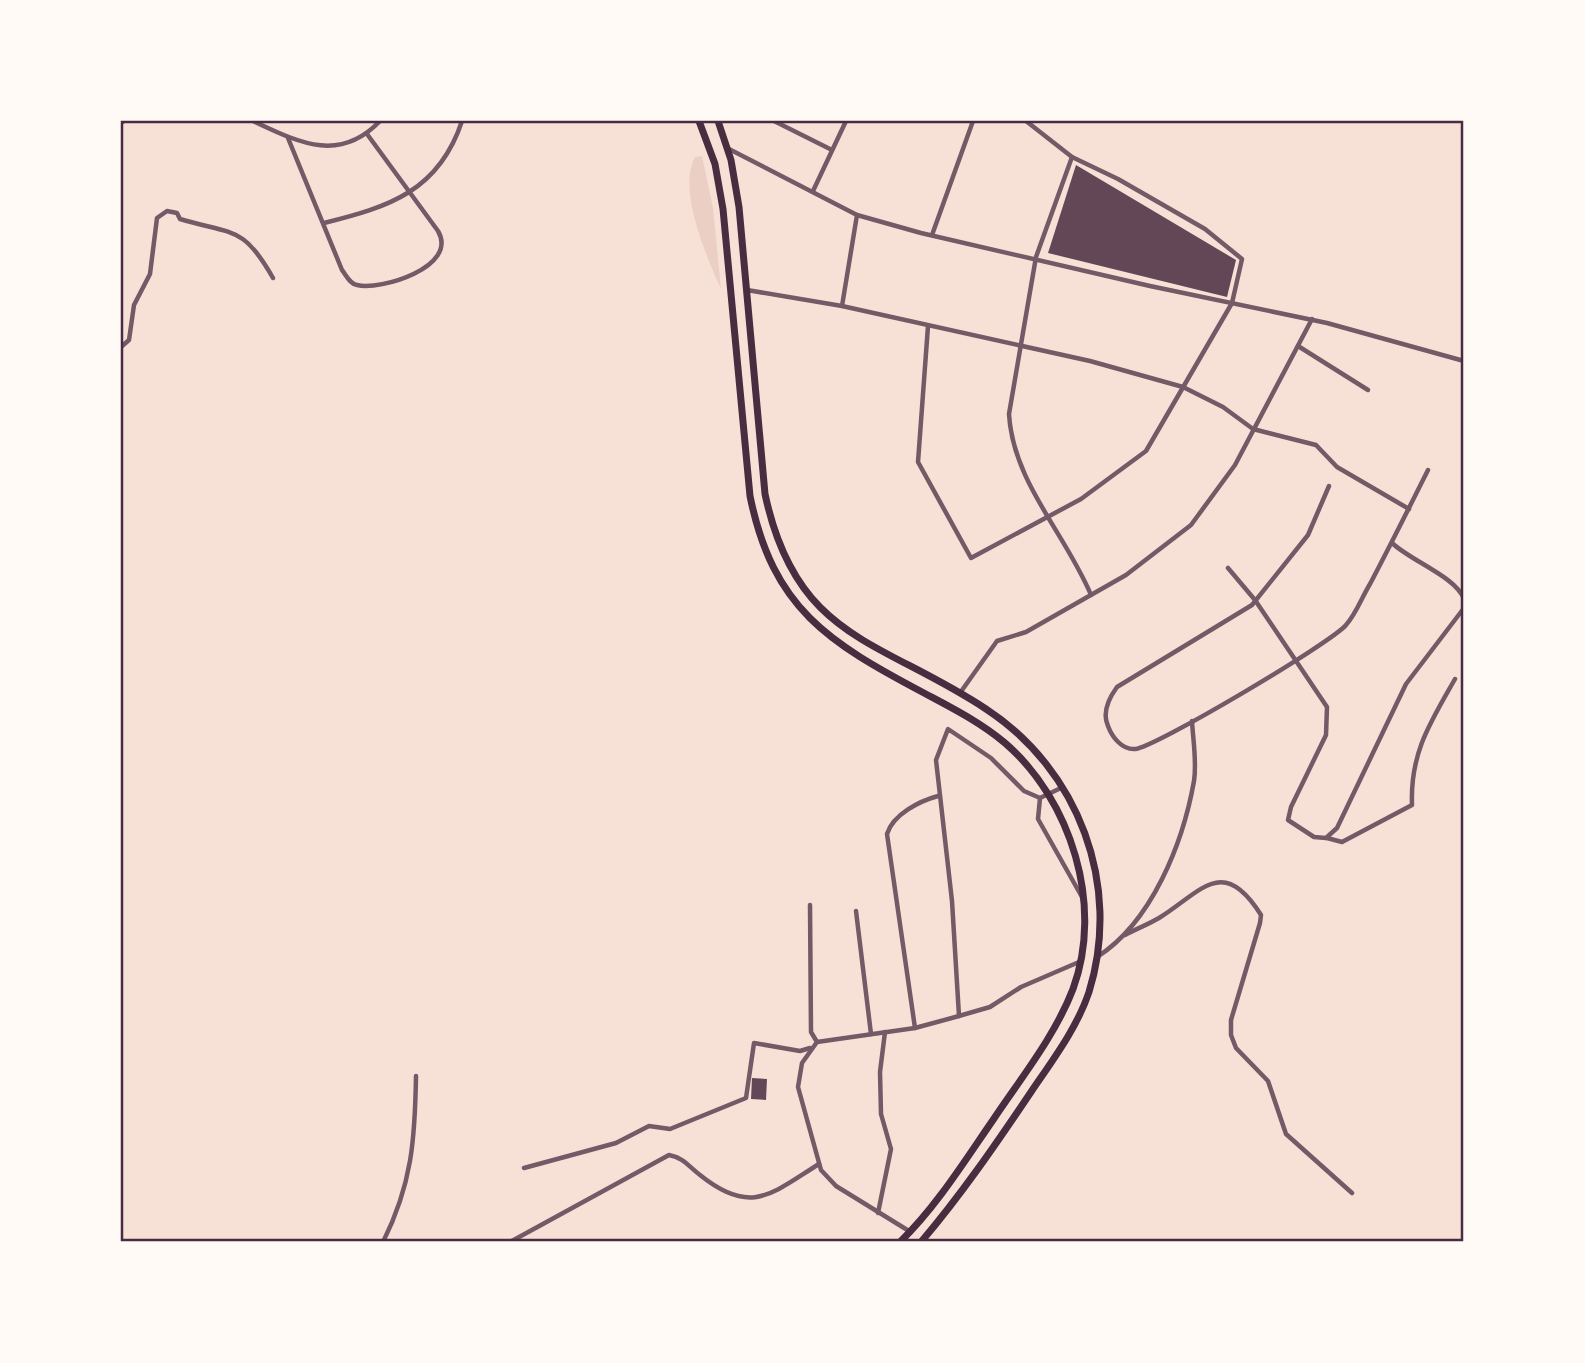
<svg xmlns="http://www.w3.org/2000/svg" width="1585" height="1363" font-family="Quicksand,sans-serif">
	<style>
		.green { fill: #ebcfc5 }
		.building { fill: #644757 }
		.lines { fill: none; stroke-linecap: round; stroke-linejoin: round }
		.minor { stroke: #755966; stroke-width: 4.5 }
		.trunk { stroke: #4a2c40; stroke-width: 7 }
		.neatline { fill: none; stroke: #4a2c40; stroke-width: 2.5 }
	</style>
	<rect width="100%" height="100%" fill="#f7e1d7"/>
	<path class="green" d="M702,156L713,208L721,289C707,258 677,190 695,157Z"/>
	<g class="building">
		<path d="M1076,165L1236,260L1227,297L1048,253Z"/>
		<path d="M752,1078L767,1079L766,1100L751,1099Z"/>
	</g>
	<g class="lines">
		<g class="minor">
			<path d="M253,121C298,142 339,164 380,121"/>
			<path d="M774,121L832,150"/>
			<path d="M121,123L124,121"/>
			<path d="M288,138L342,270C346,275 350,284 357,285C380,291 459,267 438,231L367,134"/>
			<path d="M727,148L857,215L921,233L1150,286L1327,323L1464,361"/>
			<path d="M1072,157L1036,257L1009,414C1013,482 1065,533 1091,595"/>
			<path d="M813,191L846,121"/>
			<path d="M324,223C389,207 439,191 462,121"/>
			<path d="M932,235L973,121"/>
			<path d="M747,290L842,306L1090,361L1183,387L1223,407L1253,429L1316,445L1337,467L1409,509"/>
			<path d="M842,306L857,215"/>
			<path d="M928,326L918,462L971,558L1081,499L1146,451L1232,303L1242,259L1205,229L1118,179L1072,157L1026,121"/>
			<path d="M1298,346L1368,390"/>
			<path d="M121,347L129,340L134,305L150,274L157,218L167,211L177,213L180,219C233,235 243,225 273,278"/>
			<path d="M1329,486L1308,535L1252,605L1117,687C1109,698 1102,713 1108,726C1112,737 1122,750 1135,749C1154,748 1331,643 1346,625C1356,614 1362,597 1370,584C1390,546 1409,508 1428,470"/>
			<path d="M1392,543C1411,561 1456,577 1464,599"/>
			<path d="M1228,568L1255,600L1327,707L1326,735L1291,807L1288,820L1314,837L1326,838L1337,828L1406,684L1464,608"/>
			<path d="M960,693L997,641L1026,632L1126,575L1191,525L1235,465L1312,319"/>
			<path d="M1040,798L1038,819L1082,897"/>
			<path d="M1327,838L1342,842L1412,805C1410,753 1430,723 1455,679"/>
			<path d="M810,905L811,1032L817,1042"/>
			<path d="M856,911L871,1034"/>
			<path d="M1125,935C1136,929 1149,924 1159,918C1201,892 1223,854 1261,915L1260,923L1231,1020V1035L1236,1048L1268,1081L1286,1134L1352,1193"/>
			<path d="M1097,957C1152,922 1183,843 1194,781C1197,762 1193,740 1192,721"/>
			<path d="M959,1016L990,1007L1021,987L1079,962"/>
			<path d="M915,1028L887,834C893,814 920,801 938,796"/>
			<path d="M524,1168L616,1143L649,1126L670,1129L746,1098L754,1043L800,1051L810,1048"/>
			<path d="M878,1213L891,1149L881,1114L880,1072L885,1032"/>
			<path d="M909,1231L836,1186L821,1170L798,1087L802,1063L817,1042L915,1028L959,1016L952,901L936,760L948,729L991,758L1024,791L1040,798L1063,787"/>
			<path d="M383,1242C412,1184 415,1139 416,1076"/>
			<path d="M510,1242L669,1155C684,1158 688,1166 700,1175C751,1216 771,1194 819,1164"/>
		</g>
		<g class="trunk">
			<path d="M699,121L715,164L723,209L750,496C773,609 828,642 924,693C952,708 980,722 1005,743C1071,800 1104,905 1073,989C1055,1036 1021,1078 993,1120C964,1162 936,1207 900,1242"/>
			<path d="M718,121L731,160L739,207L765,494C796,640 880,639 986,709C1079,770 1122,885 1089,992C1077,1028 1052,1061 1031,1092C996,1144 961,1195 921,1242"/>
		</g>
	</g>
	<rect width="1585" height="1363" fill="none" stroke="#fffaf5" stroke-width="245"/>
	<rect x="122" y="122" width="1340" height="1118" class="neatline"/>
</svg>
